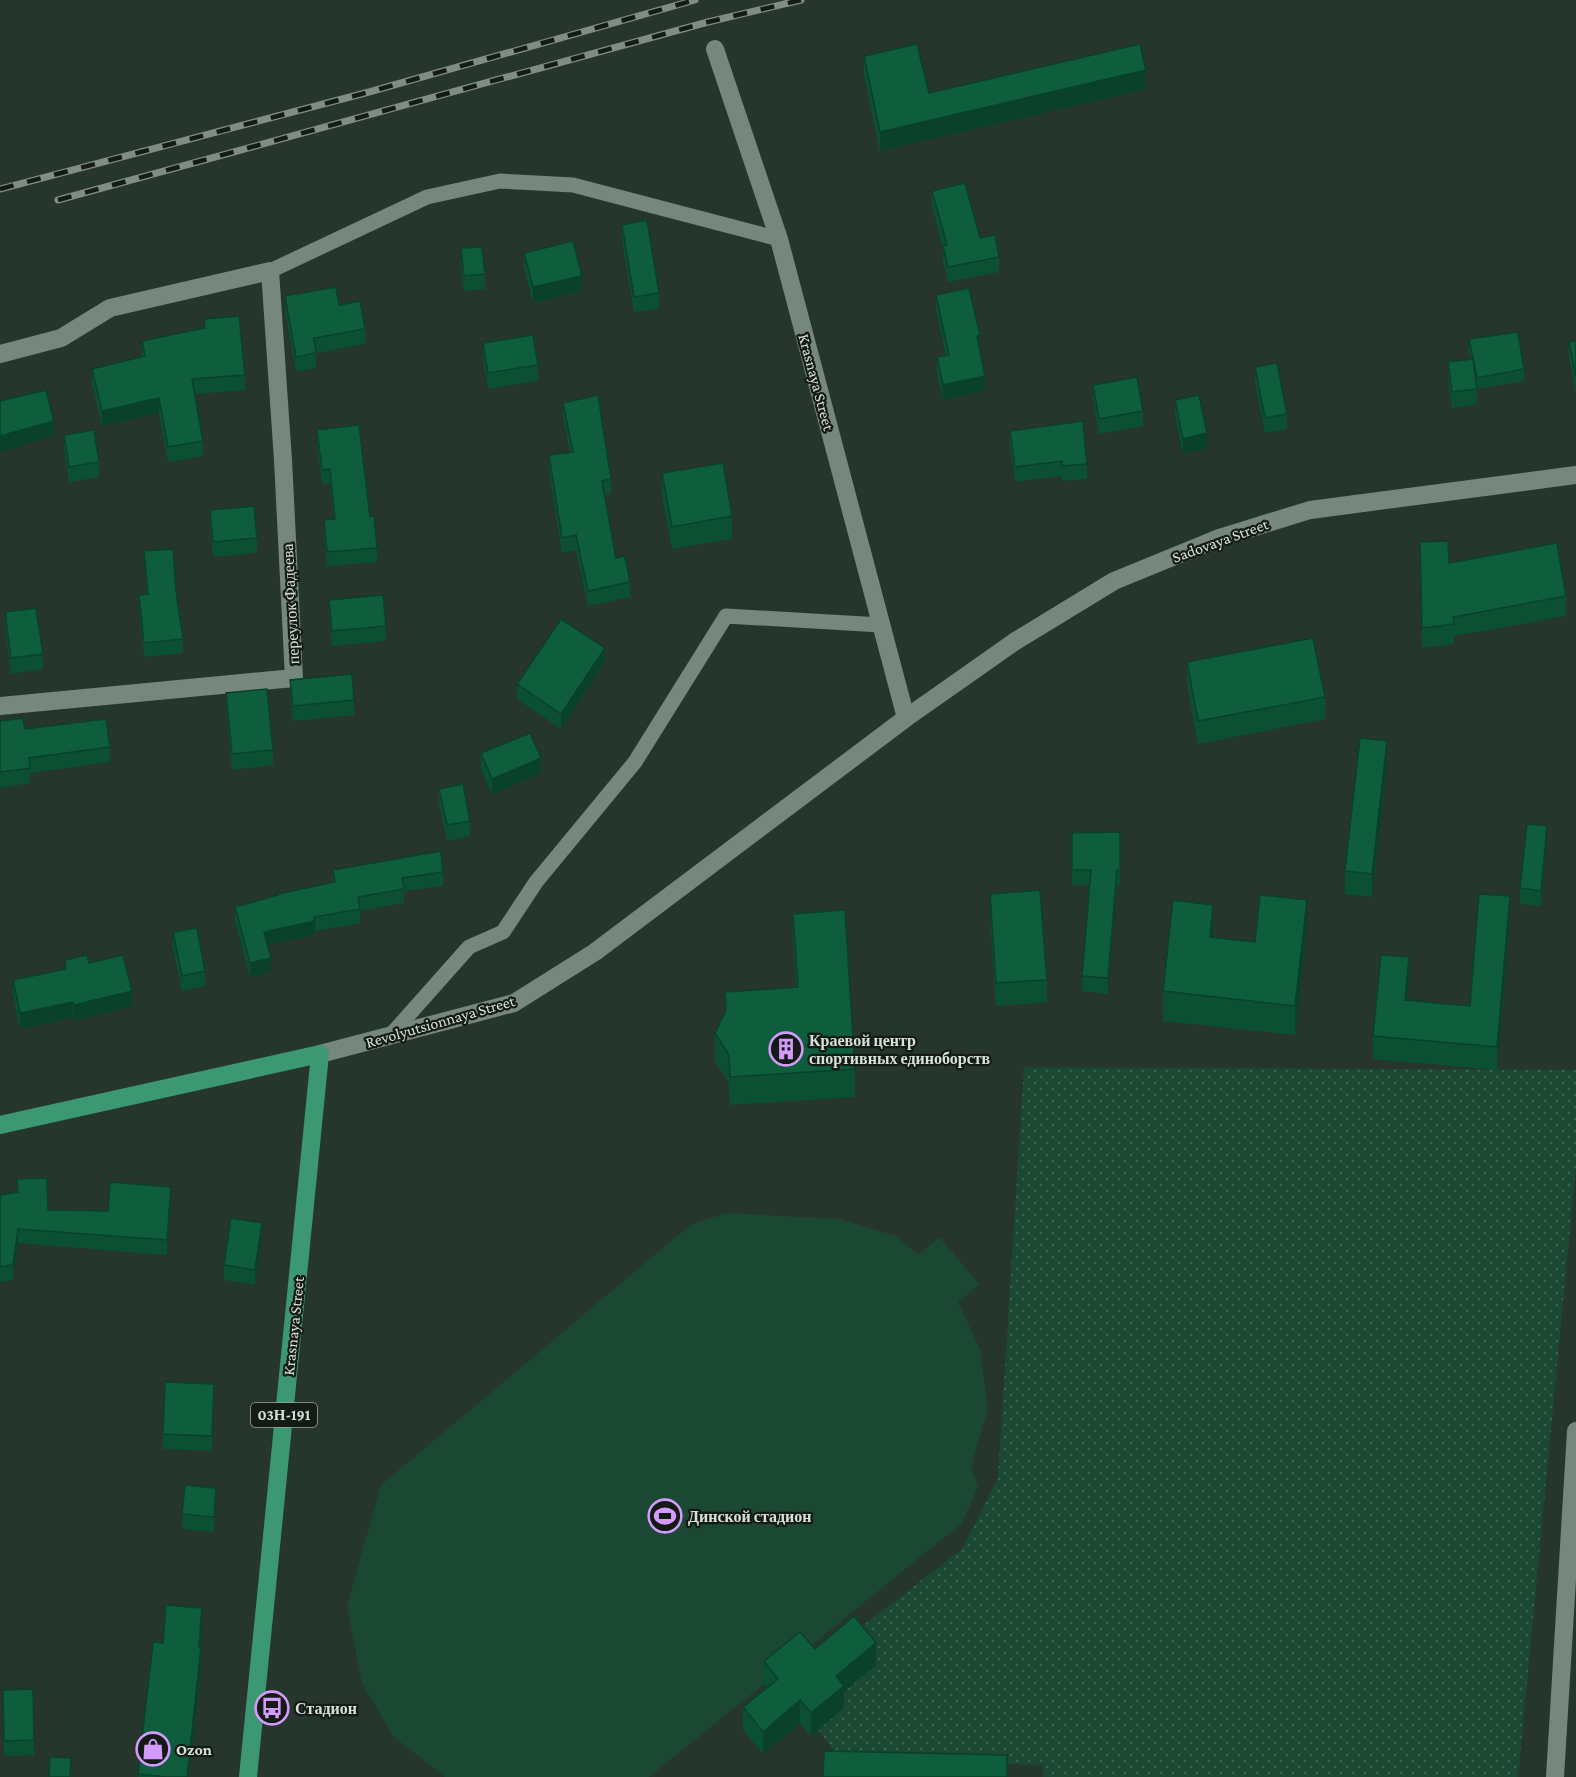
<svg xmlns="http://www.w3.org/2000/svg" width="1576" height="1777" font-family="'Crimson Pro',serif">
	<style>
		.grass { fill: url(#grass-dots) }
		.pitch { fill: #1a4832 }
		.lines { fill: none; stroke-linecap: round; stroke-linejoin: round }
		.service { stroke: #76887d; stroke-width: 15 }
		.minor { stroke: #76887d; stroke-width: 18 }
		.tertiary { stroke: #76887d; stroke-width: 18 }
		.primary { stroke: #3b9872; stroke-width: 18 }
		.rail-casing { stroke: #808d85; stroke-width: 7 }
		.rail { stroke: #141b17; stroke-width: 4.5; stroke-dasharray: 14; stroke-linecap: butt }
		.wall { fill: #0c5034 }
		.shaded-wall { fill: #0a412a }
		.building { fill: #0e5d3c; stroke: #0a412a; stroke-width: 1.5 }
		.labels { text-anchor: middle; stroke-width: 4.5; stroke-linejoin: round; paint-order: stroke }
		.shield { fill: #141b17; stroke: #9ca6a0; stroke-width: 1.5 }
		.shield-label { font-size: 15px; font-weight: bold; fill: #d7e1db }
		.street-label { font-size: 16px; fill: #d7e1db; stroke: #141b17 }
		.poi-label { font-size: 16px; font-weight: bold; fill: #d7e1db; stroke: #141b17; text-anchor: start }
	</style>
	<defs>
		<pattern id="grass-dots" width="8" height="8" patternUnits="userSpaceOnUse" patternTransform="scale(1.5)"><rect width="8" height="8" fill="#1a4832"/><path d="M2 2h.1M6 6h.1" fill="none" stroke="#3b624f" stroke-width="1.8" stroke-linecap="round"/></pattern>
	</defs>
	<rect width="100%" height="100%" fill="#26362d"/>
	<path class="grass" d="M1024,1067L1576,1070V1166L1518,1777H1043V1766L836,1753L785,1686L962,1549L998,1478Z"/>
	<path class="pitch" d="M726,1213L839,1219L896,1236L919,1255L939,1237L980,1284L958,1302L980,1349L988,1409L971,1467L978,1487L962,1523L649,1777H445L393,1736L362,1683L347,1606L381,1485L690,1225Z"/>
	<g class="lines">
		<g class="service">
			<path d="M270,271L427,197L500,181L573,185L779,239"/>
			<path d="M390,1036L469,947L503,932L536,882L635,762L726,616L881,625"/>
		</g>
		<g class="minor">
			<path d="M715,49L779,239L906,718"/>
			<path d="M0,354L61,338L110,308L270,271L283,460L294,678L0,706"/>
			<path d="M1555,1777L1576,1431"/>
		</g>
		<path class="tertiary" d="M320,1054L514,1003L595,952L906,718L1014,642L1114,581L1219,538L1310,510L1576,475"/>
		<path class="primary" d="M0,1125L320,1054L248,1777"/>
		<g class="rail-casing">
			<g id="rail">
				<path d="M0,189L369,92L695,0"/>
				<path d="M58,200L708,22L801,0"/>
			</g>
		</g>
		<use href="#rail" class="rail"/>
	</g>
	<g class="wall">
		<path d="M864,56L929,93L1146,89L880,151L864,75Z"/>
		<path d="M932,191L999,257V272L948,282L943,261V249L932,206Z"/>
		<path d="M622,225L659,293V308L634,312L622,240Z"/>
		<path d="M461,248L485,274V289L464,291L461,264Z"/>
		<path d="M524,253L582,291L533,303L524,268Z"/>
		<path d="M936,295L985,391L943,400L937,373V357L946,356L936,310Z"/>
		<path d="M285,296L339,305L365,329V344L316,353V368L296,372L285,311Z"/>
		<path d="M204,319L245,375V390L195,394L203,441V456L168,462L159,413L102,426L92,384V369L142,357V341L204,328Z"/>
		<path d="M1469,339L1524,369V381L1477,389V404L1452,408L1448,377V362L1471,359L1469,351Z"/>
		<path d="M1576,341V392L1569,358V342Z"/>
		<path d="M483,343L538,365V381L488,389L483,358Z"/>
		<path d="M1255,367L1287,414V429L1265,433L1255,382Z"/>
		<path d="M1093,385L1143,411V426L1099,434L1093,400Z"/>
		<path d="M1175,400L1207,448L1183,454L1175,416Z"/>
		<path d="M563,403L611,479V494L604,495L616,558L630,582V597L588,606L576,550L562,553L549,471V455L570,453L563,418Z"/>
		<path d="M317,430L370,516L377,548V562L327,566L324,534V520L334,519L330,483L322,484L317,444Z"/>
		<path d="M1010,431L1087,464V479L1062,481V476L1015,482L1010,446Z"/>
		<path d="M64,435L99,462V477L69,482L64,450Z"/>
		<path d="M662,473L732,516V539L672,549L662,496Z"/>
		<path d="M210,510L257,538V553L213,557L210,526Z"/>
		<path d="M1420,542L1449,563L1566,596V616L1454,636V644L1422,648Z"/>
		<path d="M144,551L176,591L183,639V653L144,657L139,609V595L147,594Z"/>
		<path d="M329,600L386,626V641L332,646L329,615Z"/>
		<path d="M5,612L43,654V669L11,674L5,627Z"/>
		<path d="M1187,662L1325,697V719L1198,744L1187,684Z"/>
		<path d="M605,663L561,729L517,699V684Z"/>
		<path d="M290,680L354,700V715L293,721L290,695Z"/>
		<path d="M226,693L273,750V765L232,770L226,708Z"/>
		<path d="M0,721L25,729L110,747V762L30,773V783L0,788Z"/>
		<path d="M481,753L541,773L492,794L481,769Z"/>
		<path d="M1387,764L1372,897L1345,894V871Z"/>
		<path d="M439,789L470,821V836L447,841L439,804Z"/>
		<path d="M1120,832V885H1117L1108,994L1082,991V976L1090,885H1072V833Z"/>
		<path d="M1547,841L1541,906L1520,904V888Z"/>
		<path d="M333,870L443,872V886L404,891V903L360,911V923L315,931V935L267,945L271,972L250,977L235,921V907L333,882Z"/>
		<path d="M990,894L1047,980V1002L996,1006L990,916Z"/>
		<path d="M793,914L855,1069V1097L730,1105L729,1083L715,1061V1033L725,1012V992L796,987L793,941Z"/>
		<path d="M1510,919L1497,1070L1373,1059V1036L1409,980L1407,1000L1470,1006Z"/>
		<path d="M1307,929L1295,1035L1163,1021V991L1213,937L1255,942Z"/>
		<path d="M173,932L205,971V986L182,991L173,948Z"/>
		<path d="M65,960L89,963L132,1006L74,1021L73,1017L20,1029L13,995V980L65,969Z"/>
		<path d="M17,1179L48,1210L108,1211L171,1201L167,1255L18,1243L13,1280L0,1282V1195L17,1192Z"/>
		<path d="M262,1238L255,1285L224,1280V1265Z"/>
		<path d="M214,1399L212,1451L163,1449V1434Z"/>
		<path d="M216,1503L214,1532L182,1529V1514Z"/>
		<path d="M202,1629L201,1647V1669L189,1777H138L163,1643Z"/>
		<path d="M815,1649L876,1665L844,1692V1708L811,1736L800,1723L763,1754L743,1730V1707L767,1688L764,1684V1661Z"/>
		<path d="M33,1689L34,1755L4,1756L3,1690Z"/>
	</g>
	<g class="shaded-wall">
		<path d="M1146,70V89L880,151V132Z"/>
		<path d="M582,276V291L533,303V287Z"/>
		<path d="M980,335V351L977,336Z"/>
		<path d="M985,376V391L943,400V385Z"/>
		<path d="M159,398V413L102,426V411Z"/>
		<path d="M54,421V436L0,452V436Z"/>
		<path d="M1207,433V448L1183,454V439Z"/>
		<path d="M605,648V663L561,729V714Z"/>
		<path d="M1387,741V764L1372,897V874Z"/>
		<path d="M541,758V773L492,794V779Z"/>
		<path d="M1547,826V841L1541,906V891Z"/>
		<path d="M1117,870V885L1108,994V978Z"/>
		<path d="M1510,896V919L1497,1070V1047Z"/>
		<path d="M1307,900V929L1295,1035V1006Z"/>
		<path d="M1213,905V934L1210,966V937Z"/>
		<path d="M315,921V935L264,946V932Z"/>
		<path d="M1409,957V980L1405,1023V1000Z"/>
		<path d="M271,958V972L250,977V963Z"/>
		<path d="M132,991V1006L74,1021V1005Z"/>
		<path d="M73,1002V1017L20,1029V1013Z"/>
		<path d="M171,1187V1201L167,1255V1240Z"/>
		<path d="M262,1223V1238L255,1285V1270Z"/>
		<path d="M18,1229V1243L13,1280V1265Z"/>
		<path d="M216,1488V1503L214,1532V1517Z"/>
		<path d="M202,1608V1629L200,1654L201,1647V1669L189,1777H187Z"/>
		<path d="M876,1643V1665L844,1692V1708L811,1736V1713L836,1676Z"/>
		<path d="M800,1700V1723L763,1754V1732Z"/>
	</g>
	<g class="building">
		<path d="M917,44L929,93L1140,44L1146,70L880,132L864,56Z"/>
		<path d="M965,183L980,238L995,235L999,257L948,267L943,246L947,245L932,191Z"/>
		<path d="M647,220L659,293L634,297L622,225Z"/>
		<path d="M573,241L582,276L533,287L524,253Z"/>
		<path d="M482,247L485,274L464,276L461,248Z"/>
		<path d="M336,287L339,305L360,301L365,329L314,338L316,353L296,357L285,296Z"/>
		<path d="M969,288L980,335L977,336L985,376L943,385L937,357L949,355L936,295Z"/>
		<path d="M239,316L245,375L192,379L203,441L168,447L159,398L102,411L92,369L145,356L142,341L205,328L204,319Z"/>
		<path d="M1518,332L1524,369L1477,378L1469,339Z"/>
		<path d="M533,335L538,365L488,373L483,343Z"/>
		<path d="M1576,341V377L1569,342Z"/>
		<path d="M1473,359L1477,389L1452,392L1448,362Z"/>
		<path d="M1277,363L1287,414L1265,418L1255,367Z"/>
		<path d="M1137,377L1143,411L1099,419L1093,385Z"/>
		<path d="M46,390L54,421L0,436V401Z"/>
		<path d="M598,395L611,479L602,481L616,558L625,556L630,582L588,591L576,535L562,538L549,455L573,452L563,403Z"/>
		<path d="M1199,395L1207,433L1183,439L1175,400Z"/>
		<path d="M1083,421L1087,464L1062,466V461L1015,467L1010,431Z"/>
		<path d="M359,425L370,516H374L377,548L327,552L324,520L335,519L330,469L322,470L317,430Z"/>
		<path d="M94,430L99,462L69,467L64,435Z"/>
		<path d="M723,463L732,516L672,527L662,473Z"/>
		<path d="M254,506L257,538L213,542L210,510Z"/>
		<path d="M1448,541L1449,563L1557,543L1566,596L1453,617L1454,624L1422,628L1420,542Z"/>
		<path d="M173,549L176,591L183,639L144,643L139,595L148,594L144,551Z"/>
		<path d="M383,595L386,626L332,631L329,600Z"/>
		<path d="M36,608L43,654L11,658L5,612Z"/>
		<path d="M561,619L605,648L561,714L517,684Z"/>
		<path d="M1313,638L1325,697L1198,721L1187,662Z"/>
		<path d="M352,674L354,700L293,706L290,680Z"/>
		<path d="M267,689L273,750L232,754L226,693Z"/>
		<path d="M23,718L25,729L106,719L110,747L29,758L30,768L0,772V721Z"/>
		<path d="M530,733L541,758L492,779L481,753Z"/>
		<path d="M1360,738L1387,741L1372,874L1345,871Z"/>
		<path d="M463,784L470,821L447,825L439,789Z"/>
		<path d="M1527,824L1547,826L1541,891L1520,888Z"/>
		<path d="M1120,832V870H1117L1108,978L1082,976L1091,870H1072V833Z"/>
		<path d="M441,851L443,872L402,878L404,889L358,897L360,909L314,917L315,921L264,932L271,958L250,963L235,907L278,895V894L335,882L333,870Z"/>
		<path d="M1040,890L1047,980L996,983L990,894Z"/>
		<path d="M1479,894L1510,896L1497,1047L1373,1036L1381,955L1409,957L1405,1000L1470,1006Z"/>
		<path d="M1260,895L1307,900L1295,1006L1163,991L1173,900L1213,905L1210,937L1255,942Z"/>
		<path d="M845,910L855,1069L730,1077L729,1055L715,1033L726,1010L725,992L798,987L793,914Z"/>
		<path d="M197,928L205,971L182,976L173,932Z"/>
		<path d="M87,955L89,963L123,955L132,991L74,1005L73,1002L20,1013L13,980L66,969L65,960Z"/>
		<path d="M47,1178L48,1210L108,1211L110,1182L171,1187L167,1240L18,1229L13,1265L0,1267V1195L18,1192L17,1179Z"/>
		<path d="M231,1218L262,1223L255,1270L224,1265Z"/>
		<path d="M165,1382L214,1384L212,1436L163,1434Z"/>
		<path d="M185,1485L216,1488L214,1517L182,1514Z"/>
		<path d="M166,1605L202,1608L199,1647H201L187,1777H167L138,1774L153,1642L163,1643Z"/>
		<path d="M854,1616L876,1643L836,1676L844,1686L811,1713L800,1700L763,1732L743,1707L778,1679L764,1661L800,1632L815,1649Z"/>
		<path d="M33,1689L34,1740L4,1741L3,1690Z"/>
		<path d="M824,1751L1007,1755V1777H823Z"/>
		<path d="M50,1757L71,1758L70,1777H49Z"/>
	</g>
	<defs>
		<g id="building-ring" transform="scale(1.725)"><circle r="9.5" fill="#141b17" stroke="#d39cfc" stroke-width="1.5"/><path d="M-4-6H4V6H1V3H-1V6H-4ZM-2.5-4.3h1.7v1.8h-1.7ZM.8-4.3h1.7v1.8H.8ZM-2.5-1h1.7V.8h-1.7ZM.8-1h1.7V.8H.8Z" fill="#d39cfc"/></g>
		<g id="stadium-ring" transform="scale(1.725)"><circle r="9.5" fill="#141b17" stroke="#d39cfc" stroke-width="1.5"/><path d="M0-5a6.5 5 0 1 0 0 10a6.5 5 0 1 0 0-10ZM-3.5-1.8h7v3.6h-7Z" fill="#d39cfc"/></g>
		<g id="bus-ring" transform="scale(1.725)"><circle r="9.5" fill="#141b17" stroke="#d39cfc" stroke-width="1.5"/><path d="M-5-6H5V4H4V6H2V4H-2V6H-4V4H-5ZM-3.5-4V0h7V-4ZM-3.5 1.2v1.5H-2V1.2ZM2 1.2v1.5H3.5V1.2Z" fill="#d39cfc"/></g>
		<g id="shop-ring" transform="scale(1.725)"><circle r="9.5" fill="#141b17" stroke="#d39cfc" stroke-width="1.5"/><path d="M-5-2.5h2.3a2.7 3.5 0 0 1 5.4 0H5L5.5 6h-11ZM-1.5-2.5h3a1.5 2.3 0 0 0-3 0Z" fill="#d39cfc"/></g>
	</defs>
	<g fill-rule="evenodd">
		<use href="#building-ring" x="786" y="1049"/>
		<use href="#stadium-ring" x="665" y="1516"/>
		<use href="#bus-ring" x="272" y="1708"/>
		<use href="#shop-ring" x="153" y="1749"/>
	</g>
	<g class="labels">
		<rect class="shield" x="251" y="1403" width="66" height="24" rx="4.5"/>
		<g class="shield-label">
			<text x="284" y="1420">03Н-191</text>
		</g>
		<g class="street-label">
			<text transform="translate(817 382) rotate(75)" y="6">Krasnaya Street</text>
			<text transform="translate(1220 540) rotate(-20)" y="6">Sadovaya Street</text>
			<text transform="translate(290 604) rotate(-93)" y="6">переулок Фадеева</text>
			<text transform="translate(440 1021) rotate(-16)" y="6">Revolyutsionnaya Street</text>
			<text transform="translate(293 1326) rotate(-84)" y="6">Krasnaya Street</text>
		</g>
		<g class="poi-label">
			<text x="809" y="1046">Краевой центр<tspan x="809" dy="18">спортивных единоборств</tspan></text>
			<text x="688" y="1522">Динской стадион</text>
			<text x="295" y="1714">Стадион</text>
			<text x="176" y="1755">Ozon</text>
		</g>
	</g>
</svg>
